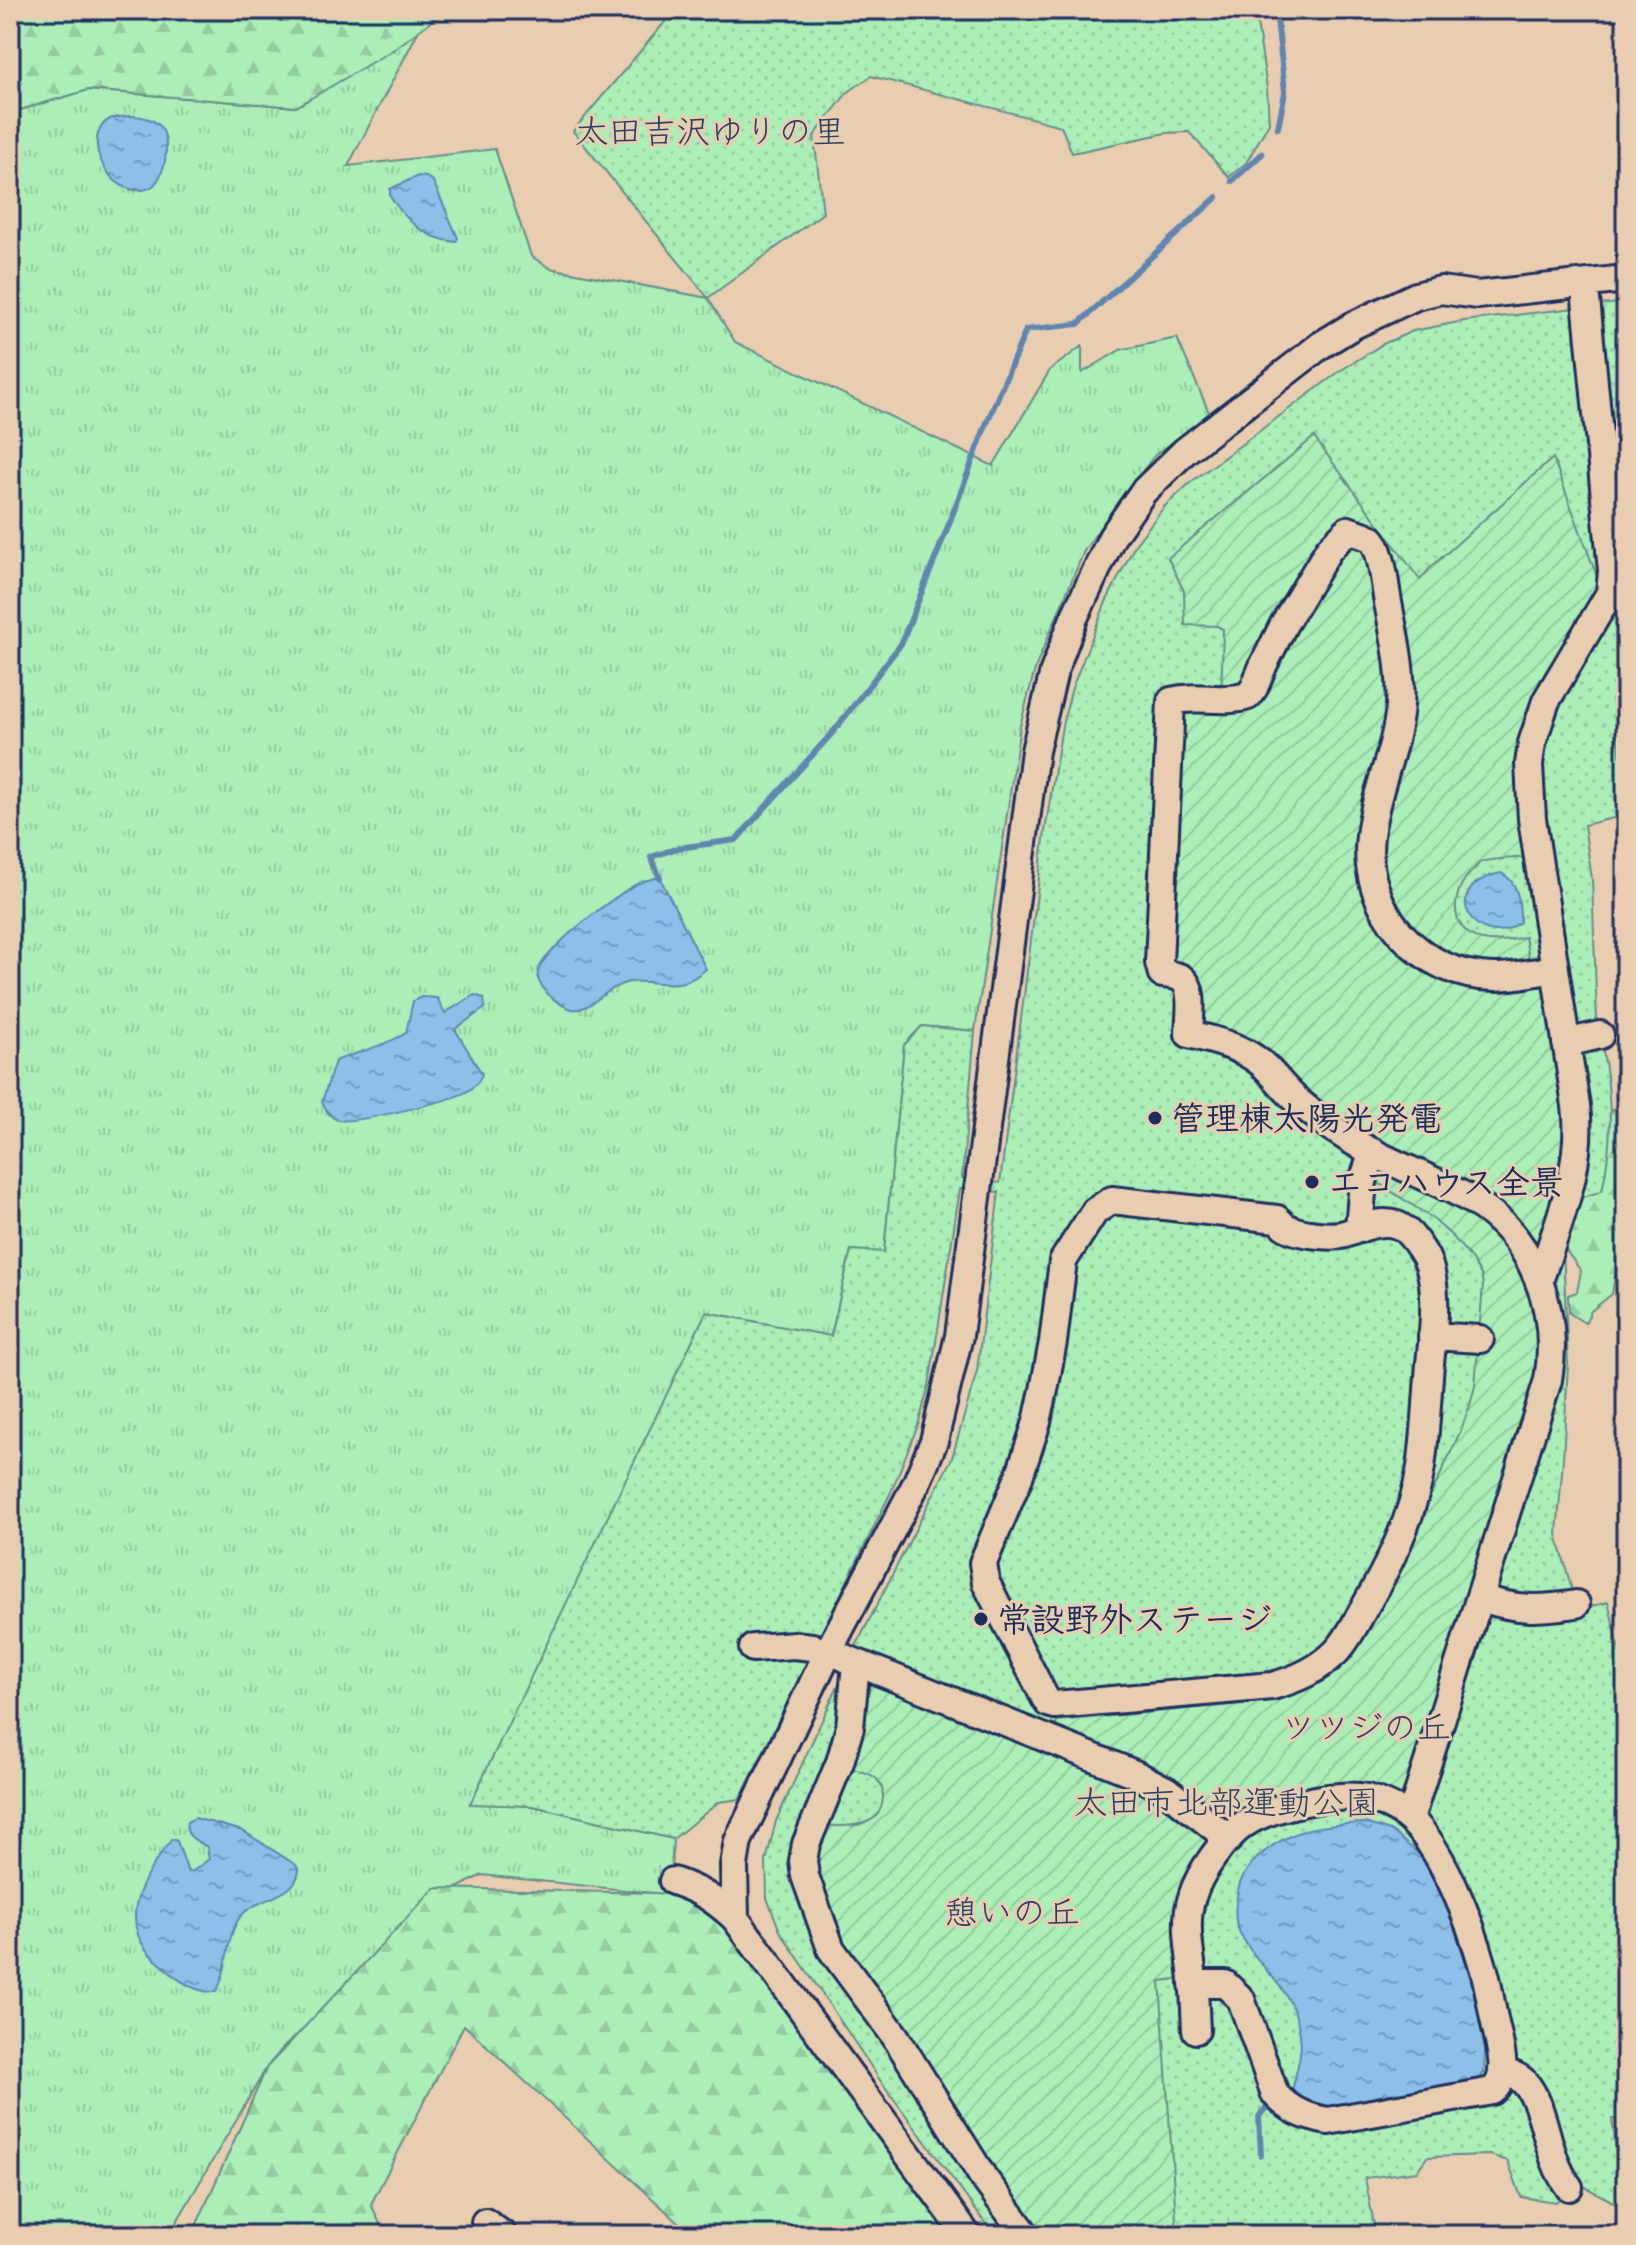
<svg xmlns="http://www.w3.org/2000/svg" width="1636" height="2245" font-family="Caveat,'Klee One',sans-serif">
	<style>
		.grass { fill: url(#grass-tufts); stroke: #638e8a; stroke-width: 2 }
		.forest { fill: url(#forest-firs); stroke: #638e8a; stroke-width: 2 }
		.park { fill: url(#park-dots); stroke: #638e8a; stroke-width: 2 }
		.garden { fill: url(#garden-furrows); stroke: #638e8a; stroke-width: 2 }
		.water { fill: url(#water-ripples); stroke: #5f86b1; stroke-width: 2 }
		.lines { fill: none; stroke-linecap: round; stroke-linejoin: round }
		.stream { stroke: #5f86b1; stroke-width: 6 }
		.minor-casing { stroke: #1b2f5e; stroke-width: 32 }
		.minor { stroke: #e9cdb0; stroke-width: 26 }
		.poi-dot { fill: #1b2f5e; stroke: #e9cdb0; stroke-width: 3 }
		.labels { text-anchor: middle; stroke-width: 6; stroke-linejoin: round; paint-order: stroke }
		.park-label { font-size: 34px; fill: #294267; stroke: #e9cdb0 }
		.poi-label { font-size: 34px; font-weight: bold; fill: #1b2f5e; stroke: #e9cdb0; text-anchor: start }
	</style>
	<defs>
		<pattern id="grass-tufts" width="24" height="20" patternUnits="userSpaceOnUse" patternTransform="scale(2)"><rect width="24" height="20" fill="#abeeb7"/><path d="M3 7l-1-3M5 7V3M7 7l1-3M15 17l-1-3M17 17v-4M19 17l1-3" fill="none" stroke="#93cca0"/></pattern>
		<pattern id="forest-firs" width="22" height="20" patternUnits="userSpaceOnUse" patternTransform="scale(2)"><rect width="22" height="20" fill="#abeeb7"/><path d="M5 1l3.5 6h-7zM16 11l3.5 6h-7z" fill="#93cca0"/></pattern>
		<pattern id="park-dots" width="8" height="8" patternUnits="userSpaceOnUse" patternTransform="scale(2)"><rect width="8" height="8" fill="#abeeb7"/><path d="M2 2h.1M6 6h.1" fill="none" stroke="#93cca0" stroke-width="1.8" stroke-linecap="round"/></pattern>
		<pattern id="garden-furrows" width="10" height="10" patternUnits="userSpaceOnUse" patternTransform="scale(2)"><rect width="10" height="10" fill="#abeeb7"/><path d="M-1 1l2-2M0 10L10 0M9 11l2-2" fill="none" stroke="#93cca0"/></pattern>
		<pattern id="water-ripples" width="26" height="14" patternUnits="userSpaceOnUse" patternTransform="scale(2)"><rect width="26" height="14" fill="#8cc0e9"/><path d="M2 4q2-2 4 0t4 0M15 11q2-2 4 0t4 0" fill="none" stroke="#729cc0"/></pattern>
	</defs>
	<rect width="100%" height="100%" fill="#e9cdb0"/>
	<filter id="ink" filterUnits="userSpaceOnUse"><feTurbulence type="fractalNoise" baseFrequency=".0125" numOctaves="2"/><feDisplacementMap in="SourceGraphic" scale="16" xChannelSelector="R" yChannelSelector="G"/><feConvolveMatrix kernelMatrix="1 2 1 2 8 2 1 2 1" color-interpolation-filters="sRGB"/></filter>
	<g filter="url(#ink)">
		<path class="grass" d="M419,30L348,166L495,149L531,256L550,268L708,298L735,342L993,466L1050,370L1082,346V373L1120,350L1177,338L1210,415L1155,455L1115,506L1084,551L1036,666L1020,726L975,1031L922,1026L904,1045L884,1253L851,1250L831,1336L470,1803L533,1806L673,1839L671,1871L691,1897L482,1875L445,1894L282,2049L267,2067L169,2235H10V113L88,90L296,107Z"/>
		<g class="forest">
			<path d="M10,10H446L396,48L296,107L88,90L10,113Z"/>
			<path d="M1623,1109L1626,1111V1244L1620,1246L1612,1294L1591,1311L1585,1323L1569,1313L1568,1295L1577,1292L1581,1271L1556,1237L1612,1110Z"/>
			<path d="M435,1888L656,1893L691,1897L747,1943L958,2235H692L464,2025L371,2204L385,2235H192L267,2067Z"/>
		</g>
		<g class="park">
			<path d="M675,10H1255L1267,88L1269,123L1246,163L1229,177L1189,132L1166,133L1072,153L1061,126L871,76L847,93L814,136L823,213L708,298L573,131Z"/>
			<path d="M1626,302V689L1613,702L1620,753L1626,776V815L1584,825L1592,879L1597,1022C1611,1080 1615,1133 1602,1191L1580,1198L1563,1248L1568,1364L1563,1460L1557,1534L1577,1610L1608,1602L1626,1675V2120L1612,2119L1622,2188L1615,2203L1576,2182L1556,2202L1521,2197L1508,2161L1490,2155L1427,2157L1417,2171L1365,2178L1376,2235H994L880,2080L780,1931L767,1898L766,1861L776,1821L857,1644L952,1458L977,1371L999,1192L960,1189L929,1386L918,1425L891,1492L740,1799L719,1802L673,1839L533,1806L470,1804L706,1312L831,1336L851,1250L884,1252L904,1045L922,1026L975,1031L962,1178L1000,1183L1045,831L1062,726L1072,688L1106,602L1135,545L1164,507L1191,482L1340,371L1383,344L1413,331L1464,321Z"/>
		</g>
		<g class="garden">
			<path d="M1314,437L1420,580L1430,568L1553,458L1599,582L1597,600L1548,684L1531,857C1520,858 1490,859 1481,862C1478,864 1475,868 1472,871C1455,887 1447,919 1471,935C1487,946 1508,940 1525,937L1530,964L1547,970L1572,1141L1540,1253L1414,1171L1260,1062L1189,1034L1190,995L1159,963L1169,707L1221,700L1223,629L1217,626L1185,625L1184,591L1168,558Z"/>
			<path d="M1390,1168L1498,1230L1538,1295L1545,1351L1403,1801L1385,1796L1229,1829L1055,1730L1057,1721L1264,1702L1314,1686L1334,1671L1408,1545L1461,1430L1470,1405L1475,1386L1483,1284L1481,1275L1470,1257L1454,1238L1432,1218L1371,1178L1379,1170Z"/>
			<path d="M860,1672L1132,1779L1221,1836L1203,1859L1185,1978L1160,1981L1177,2235H1030L849,1970L808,1875L820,1825C836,1826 856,1828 871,1820C885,1812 888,1786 873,1776C866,1771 851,1769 842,1767Z"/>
		</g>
		<g class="water">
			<path d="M129,116C140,116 155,118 162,129C171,143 165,184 147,189C110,200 78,136 110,119C115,117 123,117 129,116Z"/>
			<path d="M418,176L426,177L433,181L458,238L456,242C425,239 406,221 390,196V189Z"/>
			<path d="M1501,873C1519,881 1520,904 1520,922C1479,955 1432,887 1501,873Z"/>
			<path d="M655,878H660L706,969C679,993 663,980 631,982C608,984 590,1013 572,1009C564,1007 552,999 547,993C542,986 536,980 538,972C543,949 616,895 637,884C642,881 649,880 655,878Z"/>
			<path d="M474,995L484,998L485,1008L455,1029L482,1074C479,1082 474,1088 466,1092C450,1101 354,1124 338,1120C329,1117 325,1109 322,1102L335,1061C358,1052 387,1045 406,1033L413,1001L421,997L437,998L445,1013Z"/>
			<path d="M195,1818L243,1831L296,1865L299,1871C294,1901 253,1896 238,1920C225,1941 229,1970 216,1992C197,1993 180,1982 166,1969C160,1963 153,1958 148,1952C117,1915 148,1869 172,1839L177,1841L188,1872L193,1871L209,1859L207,1847C196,1840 184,1837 187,1822Z"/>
			<path d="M1365,1823L1393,1832L1422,1857L1450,1914L1472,1983L1485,2050L1484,2073L1472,2084L1337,2107C1319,2107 1306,2104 1292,2092C1297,2064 1306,2050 1297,2020C1288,1985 1255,1964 1240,1933C1234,1921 1235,1910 1237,1897C1240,1862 1278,1838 1309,1829C1327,1825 1346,1824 1365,1823Z"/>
		</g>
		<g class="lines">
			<g class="stream">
				<path d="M1276,10L1285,92L1278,128"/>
				<path d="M1232,181L1262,154"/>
				<path d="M660,878L651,857L678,848L736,840L834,731L901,644L947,529L986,425L1026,330L1078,324L1217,197"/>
				<path d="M1261,2155L1259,2117L1262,2112L1275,2102"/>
			</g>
			<g class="minor-casing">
				<g id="minor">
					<path d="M1566,1043L1600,1035"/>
					<path d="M1112,1200L1277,1219C1280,1221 1282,1225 1286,1227C1298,1234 1331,1238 1345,1234C1362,1228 1380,1219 1397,1225C1408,1229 1416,1242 1422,1251C1441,1278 1433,1332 1430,1364C1427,1398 1426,1433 1421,1467C1413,1518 1388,1567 1362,1612C1354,1626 1347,1641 1336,1652C1319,1669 1295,1680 1272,1686L1055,1705L1048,1703L1045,1698L986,1583L983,1563L1019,1477L1037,1422L1044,1390L1053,1342L1063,1261L1095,1211Z"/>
					<path d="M1359,1229L1363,1181L1373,1152"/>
					<path d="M1539,1282C1557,1225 1584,1166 1576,1106L1532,819L1529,764L1532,743L1546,701L1610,593L1612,571L1586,299"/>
					<path d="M1432,1336L1480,1339"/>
					<path d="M1480,1598C1517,1610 1538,1610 1576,1604"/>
					<path d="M753,1648L794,1645L812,1647"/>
					<path d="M845,1658L1135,1774L1166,1790L1229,1839"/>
					<path d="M856,1664L850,1727L840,1762L806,1844L803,1861L805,1876L831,1949L895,2036L983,2177L1026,2235"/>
					<path d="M1410,1819L1548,1380C1560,1312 1534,1237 1473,1201C1431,1176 1383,1162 1343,1135C1327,1125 1313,1114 1299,1102C1285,1091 1275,1075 1261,1063C1240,1046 1214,1040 1189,1034C1189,1019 1196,988 1181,978C1176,975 1168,975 1162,974L1159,963L1171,701C1196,694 1223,704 1248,696L1254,688L1263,666L1284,624L1329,549L1348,530C1355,533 1364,534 1371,539C1381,548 1385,583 1387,597C1393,631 1403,670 1400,705C1396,752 1375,790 1370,836C1361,909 1420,977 1495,977C1514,977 1536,972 1555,969"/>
					<path d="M673,1881C700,1890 714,1899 735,1918"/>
					<path d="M1193,1984H1225L1241,1999L1275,2094C1290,2111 1306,2117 1328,2121L1492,2091C1511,2077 1499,2043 1495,2023C1491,2006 1489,1987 1484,1970C1472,1927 1441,1842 1405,1815C1395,1808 1379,1801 1367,1798C1337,1792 1269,1807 1244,1824C1223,1839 1199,1873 1192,1897C1183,1924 1191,1954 1193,1981C1195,1997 1195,2014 1196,2030"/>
					<path d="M1502,2072C1510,2074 1519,2076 1525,2083C1547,2108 1545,2156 1569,2187"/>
					<path d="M485,2222L503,2235"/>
					<path d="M967,2235L735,1918L734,1865L738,1841L828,1652L916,1484L934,1441L959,1336L1035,751L1054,671L1074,618L1112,537L1143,492L1185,451L1321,345L1354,325L1416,296L1441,290L1477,295L1626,279"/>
				</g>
			</g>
			<use href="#minor" class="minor"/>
		</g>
	</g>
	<g class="poi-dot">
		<circle cx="1155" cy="1118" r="8"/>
		<circle cx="1312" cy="1182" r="8"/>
		<circle cx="981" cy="1619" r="8"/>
	</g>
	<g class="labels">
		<g class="park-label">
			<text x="710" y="143">太田吉沢ゆりの里</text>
			<text x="1366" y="1739">ツツジの丘</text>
			<text x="1226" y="1814">太田市北部運動公園</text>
			<text x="1012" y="1924">憩いの丘</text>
		</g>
		<g class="poi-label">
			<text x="1171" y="1130">管理棟太陽光発電</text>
			<text x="1328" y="1194">エコハウス全景</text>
			<text x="997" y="1631">常設野外ステージ</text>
		</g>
	</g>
	<rect width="1636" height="2245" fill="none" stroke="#e9cdb0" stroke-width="40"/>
	<rect x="20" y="20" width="1596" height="2205" fill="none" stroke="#1b2f5e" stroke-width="3" filter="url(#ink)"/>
</svg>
